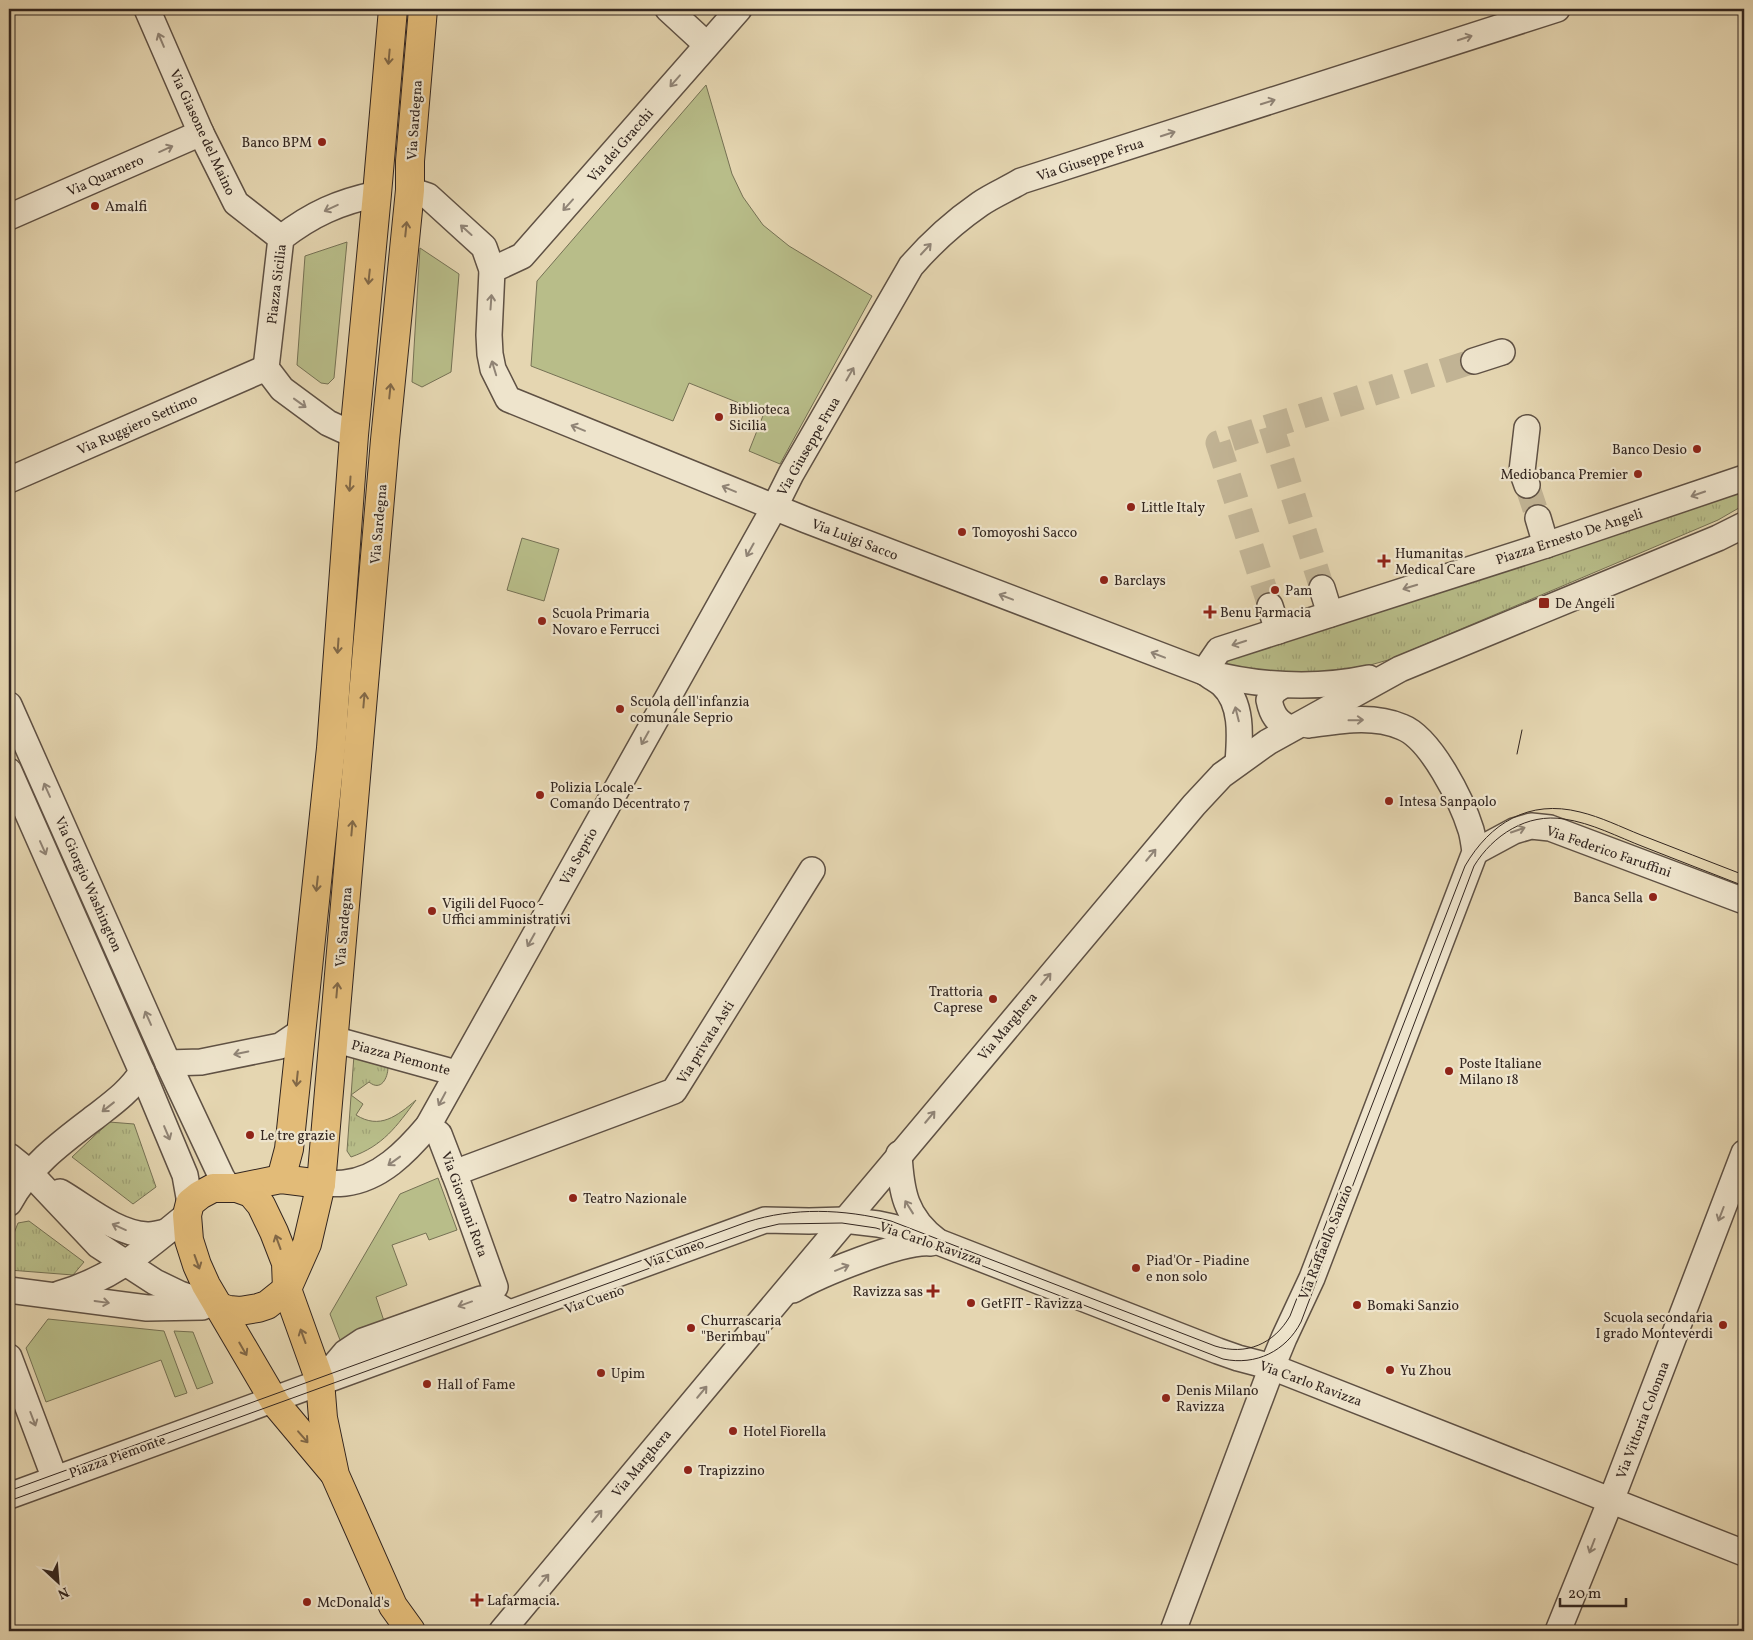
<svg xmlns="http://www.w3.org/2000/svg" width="1753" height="1640" font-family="Vollkorn,serif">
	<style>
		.grass { fill: url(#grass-tufts); stroke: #757154 }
		.park { fill: #b8bd89; stroke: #757154 }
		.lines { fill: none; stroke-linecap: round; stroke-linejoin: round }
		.minor-tunnel { stroke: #c1b394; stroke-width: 25; stroke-dasharray: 25 12; stroke-linecap: butt }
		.minor-casing { stroke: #5f5144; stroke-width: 28 }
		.major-casing { stroke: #32251f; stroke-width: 30 }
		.minor { stroke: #eee4cc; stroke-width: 25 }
		.major { stroke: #e2bb78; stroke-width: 28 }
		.tram { stroke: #32251f; stroke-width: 1 }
		.oneway { stroke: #908476 }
		.oneway2 { stroke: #816847 }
		.poi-dot { fill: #8f2418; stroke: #eee4cc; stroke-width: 2 }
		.labels { text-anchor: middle; stroke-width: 4.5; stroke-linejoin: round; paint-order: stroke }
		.street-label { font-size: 14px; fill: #32251f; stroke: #eee4cc }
		.poi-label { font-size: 14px; fill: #32251f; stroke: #eee4cc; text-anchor: start }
	</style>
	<defs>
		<pattern id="grass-tufts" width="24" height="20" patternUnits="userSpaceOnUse" patternTransform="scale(1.25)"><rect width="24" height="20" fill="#b8bd89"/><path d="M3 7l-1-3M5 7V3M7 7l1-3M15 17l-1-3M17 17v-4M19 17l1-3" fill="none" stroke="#9fa276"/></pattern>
	</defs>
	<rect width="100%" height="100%" fill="#e5d6b1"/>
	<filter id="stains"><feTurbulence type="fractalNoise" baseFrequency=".004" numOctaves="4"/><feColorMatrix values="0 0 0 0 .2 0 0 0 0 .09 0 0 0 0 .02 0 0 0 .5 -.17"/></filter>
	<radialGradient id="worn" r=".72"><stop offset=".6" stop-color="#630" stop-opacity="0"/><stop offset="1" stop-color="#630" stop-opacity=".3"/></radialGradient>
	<g class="grass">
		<path d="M1744,486V505L1718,520L1388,660L1342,673L1293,678L1224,665L1240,650Z"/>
		<path d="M354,1055L388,1067C388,1078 381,1092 369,1082L351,1095L363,1104L356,1115C380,1130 397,1116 416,1100C397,1126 383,1146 351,1157L347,1151Z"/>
		<path d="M109,1122L134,1124L156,1187L133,1204L72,1157Z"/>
		<path d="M29,1221L84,1262L73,1275L9,1270V1246L18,1223Z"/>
	</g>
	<g class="park">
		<path d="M706,85L732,174L743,197L763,225L789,246L872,296L780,464L749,451L764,413L689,383L673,421L531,366L537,281Z"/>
		<path d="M347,242L334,378L328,384L321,383L297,365L305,256Z"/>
		<path d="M420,248L459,274L451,372L422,387L412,382Z"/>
		<path d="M522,538L559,549L544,601L507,590Z"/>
		<path d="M438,1178L457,1230L429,1240L426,1233L392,1245L407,1285L376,1297L385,1324L340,1340L330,1314L400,1194Z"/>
		<path d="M48,1319L164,1331L187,1393L175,1397L161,1360L46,1402L26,1348Z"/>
		<path d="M174,1331L193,1332L213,1383L197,1389Z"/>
	</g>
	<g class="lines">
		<g class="minor-tunnel">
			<path d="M1271,426L1322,588"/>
			<path d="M1527,485L1538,518"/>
			<path d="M1270,606L1218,443L1474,361"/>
		</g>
		<g class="minor-casing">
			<g id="minor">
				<path d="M147,9L201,133L236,203L281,238"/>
				<path d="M668,9L706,44"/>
				<path d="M410,190L428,196L484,247L492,270L489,335L490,354L493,369L508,399L806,520L1204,672C1258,686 1313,690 1369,678"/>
				<path d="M9,217L201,133"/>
				<path d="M492,270L522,256L739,9"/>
				<path d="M1474,361L1502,352"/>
				<path d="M354,435L328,423L282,389L266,368L281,238C312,214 339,202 377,194"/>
				<path d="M9,480L266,368"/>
				<path d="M1527,485L1522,471L1527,428"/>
				<path d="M1538,518L1546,545"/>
				<path d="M1322,588L1330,614"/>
				<path d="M1270,606L1278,631"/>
				<path d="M1204,672L1219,650L1546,545L1744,478"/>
				<path d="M1206,673C1211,677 1217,680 1222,684C1243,703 1240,737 1238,763"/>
				<path d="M1283,685L1274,691L1269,700C1272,715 1277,722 1290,728"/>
				<path d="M9,705L168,1063L222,1178L229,1188"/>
				<path d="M9,771L142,1072L185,1175L190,1203"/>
				<path d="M1475,852L1514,831L1531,826L1550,828L1744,901"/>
				<path d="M333,1039L456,1073"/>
				<path d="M168,1063L201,1062L280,1046L302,1031"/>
				<path d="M428,1126L439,1134L459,1186L495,1287"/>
				<path d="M899,1154C901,1191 905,1217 937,1241"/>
				<path d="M9,1156L29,1172L98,1245L155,1282L180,1294L219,1307"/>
				<path d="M454,1173L674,1091L812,870"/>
				<path d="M321,1184C328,1183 337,1184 345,1183C380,1179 406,1152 428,1126L774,508L791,474L911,266C931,243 954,222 980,204C993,195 1008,189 1021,181L1557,9"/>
				<path d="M60,1192C86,1207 115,1233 147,1235C153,1235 160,1233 166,1232"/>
				<path d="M9,1203C29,1166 62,1142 95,1117C113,1103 130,1091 142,1072"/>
				<path d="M9,1290L147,1308L202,1307"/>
				<path d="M793,1290C818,1275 903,1240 931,1243"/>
				<path d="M59,1294C114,1278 144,1250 187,1215"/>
				<path d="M9,1357L55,1479"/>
				<path d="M322,1380L345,1353L363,1341L481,1299L491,1302L509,1313"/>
				<path d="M9,1496L765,1220L809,1221L844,1220L878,1224L892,1227L941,1243L1218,1351L1238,1358L1272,1367L1744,1553"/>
				<path d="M502,1631C732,1355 962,1080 1194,805L1222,775L1268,742L1400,669L1718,538L1744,525"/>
				<path d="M1173,1631L1272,1367L1284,1338L1312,1278L1475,852C1474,845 1473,837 1471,830C1462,801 1431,738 1402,727C1372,714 1339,721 1308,725"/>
				<path d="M1558,1631L1617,1485L1744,1153"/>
			</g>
		</g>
		<g class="major-casing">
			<g id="major">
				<path d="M281,1179L289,1149L331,748L354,435L377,194L393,9"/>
				<path d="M321,1184L281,1179L237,1188H213L200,1195L190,1203L187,1215L189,1240L197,1265L206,1285L276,1404L333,1472"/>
				<path d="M237,1188L251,1193L261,1205L274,1232L286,1263L287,1289L320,1381L323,1418L335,1475L393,1606L411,1631"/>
				<path d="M219,1307L229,1310L240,1311L258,1308L267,1305L287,1289L307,1244L321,1184L385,440L410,190V161L423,9"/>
			</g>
		</g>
		<use href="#minor" class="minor"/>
		<use href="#major" class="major"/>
		<g class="tram">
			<path d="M1517,754L1522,730"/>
			<path d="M9,1491L747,1222C793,1207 844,1209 891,1221L1215,1346C1246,1356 1274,1344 1290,1316L1465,866C1490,823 1529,799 1580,812C1601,817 1621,827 1641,835C1675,848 1710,862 1744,875"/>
			<path d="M9,1501L730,1239L758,1229L779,1224L842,1223L876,1228L921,1242L1223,1359C1256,1366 1286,1351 1301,1322L1474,866C1493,835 1527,813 1564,819C1592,823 1618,837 1644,847C1677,860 1711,873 1744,886"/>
		</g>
	</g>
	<defs><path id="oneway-shaft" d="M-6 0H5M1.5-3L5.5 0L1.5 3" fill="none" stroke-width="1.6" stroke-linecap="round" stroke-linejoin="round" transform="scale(1.25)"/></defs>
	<g class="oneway">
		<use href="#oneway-shaft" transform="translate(1465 38) rotate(-18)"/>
		<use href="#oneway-shaft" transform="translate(161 40) rotate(-113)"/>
		<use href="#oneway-shaft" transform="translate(675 81) rotate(131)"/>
		<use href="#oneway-shaft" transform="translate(1268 102) rotate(-18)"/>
		<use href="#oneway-shaft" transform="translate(1168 134) rotate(-18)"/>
		<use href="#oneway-shaft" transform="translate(166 149) rotate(-24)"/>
		<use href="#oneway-shaft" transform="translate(568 205) rotate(132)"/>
		<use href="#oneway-shaft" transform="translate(331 208) rotate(155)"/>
		<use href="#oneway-shaft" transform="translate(466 230) rotate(-138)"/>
		<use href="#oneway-shaft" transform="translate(926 249) rotate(-47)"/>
		<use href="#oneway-shaft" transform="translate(491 302) rotate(-86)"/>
		<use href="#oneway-shaft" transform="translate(494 368) rotate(-107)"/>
		<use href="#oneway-shaft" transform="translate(850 374) rotate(-60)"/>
		<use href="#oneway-shaft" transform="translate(300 403) rotate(36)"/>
		<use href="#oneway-shaft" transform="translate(578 428) rotate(-158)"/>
		<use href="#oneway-shaft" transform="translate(729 489) rotate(-157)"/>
		<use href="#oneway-shaft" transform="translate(1698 494) rotate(161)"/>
		<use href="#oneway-shaft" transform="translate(750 550) rotate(119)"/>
		<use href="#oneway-shaft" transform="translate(1410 587) rotate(163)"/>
		<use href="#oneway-shaft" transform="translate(1006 597) rotate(-159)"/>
		<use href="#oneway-shaft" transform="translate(1239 643) rotate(162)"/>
		<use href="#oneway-shaft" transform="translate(1158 655) rotate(-159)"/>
		<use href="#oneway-shaft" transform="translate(1237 714) rotate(-104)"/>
		<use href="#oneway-shaft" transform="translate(1356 720) rotate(-1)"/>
		<use href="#oneway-shaft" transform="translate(645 738) rotate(119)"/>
		<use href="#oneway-shaft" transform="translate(47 790) rotate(-114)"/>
		<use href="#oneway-shaft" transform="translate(1518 830) rotate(-19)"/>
		<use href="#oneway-shaft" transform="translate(43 848) rotate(66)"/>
		<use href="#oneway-shaft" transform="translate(1151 855) rotate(-50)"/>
		<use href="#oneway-shaft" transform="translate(531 940) rotate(119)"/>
		<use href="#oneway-shaft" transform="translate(1046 979) rotate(-50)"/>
		<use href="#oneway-shaft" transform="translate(148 1018) rotate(-114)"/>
		<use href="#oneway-shaft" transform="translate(241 1053) rotate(168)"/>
		<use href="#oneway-shaft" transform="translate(442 1099) rotate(118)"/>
		<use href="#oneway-shaft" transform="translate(108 1107) rotate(142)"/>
		<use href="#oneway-shaft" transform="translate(930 1117) rotate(-50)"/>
		<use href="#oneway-shaft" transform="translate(167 1133) rotate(67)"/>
		<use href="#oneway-shaft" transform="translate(394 1161) rotate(144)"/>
		<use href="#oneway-shaft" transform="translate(909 1207) rotate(-122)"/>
		<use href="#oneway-shaft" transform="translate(1721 1214) rotate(111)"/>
		<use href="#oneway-shaft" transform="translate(119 1227) rotate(-156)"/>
		<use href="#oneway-shaft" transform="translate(842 1268) rotate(-22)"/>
		<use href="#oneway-shaft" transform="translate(102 1302) rotate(8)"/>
		<use href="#oneway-shaft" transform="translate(465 1304) rotate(160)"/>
		<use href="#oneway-shaft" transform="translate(702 1392) rotate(-50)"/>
		<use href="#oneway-shaft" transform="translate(33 1419) rotate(69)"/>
		<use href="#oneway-shaft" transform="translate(597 1516) rotate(-50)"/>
		<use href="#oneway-shaft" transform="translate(1592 1546) rotate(111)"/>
		<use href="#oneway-shaft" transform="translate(544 1580) rotate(-51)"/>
	</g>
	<g class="oneway2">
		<use href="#oneway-shaft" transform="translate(389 57) rotate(95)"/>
		<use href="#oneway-shaft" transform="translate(406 229) rotate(-84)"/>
		<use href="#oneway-shaft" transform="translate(369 277) rotate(96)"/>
		<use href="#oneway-shaft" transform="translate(390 391) rotate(-84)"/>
		<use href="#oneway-shaft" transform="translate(350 484) rotate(94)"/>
		<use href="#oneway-shaft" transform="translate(338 646) rotate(94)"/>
		<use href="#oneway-shaft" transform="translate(364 700) rotate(-85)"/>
		<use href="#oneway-shaft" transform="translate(352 828) rotate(-85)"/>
		<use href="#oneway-shaft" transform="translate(317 884) rotate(96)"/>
		<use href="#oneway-shaft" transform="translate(337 990) rotate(-85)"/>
		<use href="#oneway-shaft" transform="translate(297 1079) rotate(96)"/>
		<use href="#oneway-shaft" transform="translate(278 1242) rotate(-110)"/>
		<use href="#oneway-shaft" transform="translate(197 1262) rotate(70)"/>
		<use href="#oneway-shaft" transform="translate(303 1336) rotate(-110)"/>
		<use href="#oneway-shaft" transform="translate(243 1349) rotate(60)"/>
		<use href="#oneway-shaft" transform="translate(303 1437) rotate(49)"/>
	</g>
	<g class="poi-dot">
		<circle cx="322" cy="142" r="5"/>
		<circle cx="95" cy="206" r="5"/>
		<circle cx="719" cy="417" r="5"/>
		<circle cx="1697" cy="449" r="5"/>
		<circle cx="1638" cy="474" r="5"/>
		<circle cx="1131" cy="507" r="5"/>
		<circle cx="962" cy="532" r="5"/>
		<path d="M1381.5 553.5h5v5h5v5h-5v5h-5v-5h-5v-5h5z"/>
		<circle cx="1104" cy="580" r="5"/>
		<circle cx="1275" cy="590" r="5"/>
		<rect x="1538" y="597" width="12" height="12" rx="2.5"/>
		<path d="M1207.5 604.5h5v5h5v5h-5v5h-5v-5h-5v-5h5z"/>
		<circle cx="542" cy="621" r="5"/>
		<circle cx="620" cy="709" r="5"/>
		<circle cx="540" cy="795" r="5"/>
		<circle cx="1389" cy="801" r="5"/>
		<circle cx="1653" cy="897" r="5"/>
		<circle cx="432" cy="911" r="5"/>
		<circle cx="993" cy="999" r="5"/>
		<circle cx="1449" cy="1071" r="5"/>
		<circle cx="250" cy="1135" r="5"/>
		<circle cx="573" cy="1198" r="5"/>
		<circle cx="1136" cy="1268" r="5"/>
		<path d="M930.5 1283.5h5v5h5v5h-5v5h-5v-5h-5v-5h5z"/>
		<circle cx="971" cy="1303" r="5"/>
		<circle cx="1357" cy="1305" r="5"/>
		<circle cx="1723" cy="1325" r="5"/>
		<circle cx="691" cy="1328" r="5"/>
		<circle cx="1390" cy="1370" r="5"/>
		<circle cx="601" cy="1373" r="5"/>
		<circle cx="427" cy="1384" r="5"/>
		<circle cx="1166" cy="1398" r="5"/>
		<circle cx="733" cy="1431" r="5"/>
		<circle cx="688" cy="1470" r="5"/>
		<path d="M474.5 1592.5h5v5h5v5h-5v5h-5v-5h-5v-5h5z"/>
		<circle cx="307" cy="1602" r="5"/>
	</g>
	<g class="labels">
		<g class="street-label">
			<text transform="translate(414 120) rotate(-86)" y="5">Via Sardegna</text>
			<text transform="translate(203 132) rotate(65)" y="5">Via Giasone del Maino</text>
			<text transform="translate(620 145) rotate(-49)" y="5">Via dei Gracchi</text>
			<text transform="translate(1090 159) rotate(-18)" y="5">Via Giuseppe Frua</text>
			<text transform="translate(105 175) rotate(-24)" y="5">Via Quarnero</text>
			<text transform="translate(276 284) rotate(-83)" y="5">Piazza Sicilia</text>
			<text transform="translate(137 424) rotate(-24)" y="5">Via Ruggiero Settimo</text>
			<text transform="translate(808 446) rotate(-60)" y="5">Via Giuseppe Frua</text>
			<text transform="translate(378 524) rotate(-85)" y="5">Via Sardegna</text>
			<text transform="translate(1569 536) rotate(-18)" y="5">Piazza Ernesto De Angeli</text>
			<text transform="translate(855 539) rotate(21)" y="5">Via Luigi Sacco</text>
			<text transform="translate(1609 851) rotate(19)" y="5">Via Federico Faruffini</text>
			<text transform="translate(578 856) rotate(-61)" y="5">Via Seprio</text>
			<text transform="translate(89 884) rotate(66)" y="5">Via Giorgio Washington</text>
			<text transform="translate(343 927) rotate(-85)" y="5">Via Sardegna</text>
			<text transform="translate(1007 1026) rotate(-50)" y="5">Via Marghera</text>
			<text transform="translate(705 1042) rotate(-58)" y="5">Via privata Asti</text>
			<text transform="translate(401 1057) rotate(15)" y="5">Piazza Piemonte</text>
			<text transform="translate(465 1204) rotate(70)" y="5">Via Giovanni Rota</text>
			<text transform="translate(1325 1242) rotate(-68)" y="5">Via Raffaello Sanzio</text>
			<text transform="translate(931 1243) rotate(19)" y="5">Via Carlo Ravizza</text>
			<text transform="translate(674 1253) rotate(-20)" y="5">Via Cuneo</text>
			<text transform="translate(594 1299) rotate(-19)" y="5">Via Cueno</text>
			<text transform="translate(1311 1383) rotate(20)" y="5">Via Carlo Ravizza</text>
			<text transform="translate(1642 1420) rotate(-69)" y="5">Via Vittoria Colonna</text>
			<text transform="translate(117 1456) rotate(-20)" y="5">Piazza Piemonte</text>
			<text transform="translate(641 1463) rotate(-50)" y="5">Via Marghera</text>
		</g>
		<g class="poi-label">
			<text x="312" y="147" text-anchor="end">Banco BPM</text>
			<text x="105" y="211">Amalfi</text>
			<text x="729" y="414">Biblioteca<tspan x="729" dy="16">Sicilia</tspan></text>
			<text x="1687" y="454" text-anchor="end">Banco Desio</text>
			<text x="1628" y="479" text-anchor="end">Mediobanca Premier</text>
			<text x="1141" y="512">Little Italy</text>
			<text x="972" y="537">Tomoyoshi Sacco</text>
			<text x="1395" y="558">Humanitas<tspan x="1395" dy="16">Medical Care</tspan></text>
			<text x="1114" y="585">Barclays</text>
			<text x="1285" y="595">Pam</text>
			<text x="1555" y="608">De Angeli</text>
			<text x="1220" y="617">Benu Farmacia</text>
			<text x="552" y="618">Scuola Primaria<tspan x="552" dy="16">Novaro e Ferrucci</tspan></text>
			<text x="630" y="706">Scuola dell'infanzia<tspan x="630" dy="16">comunale Seprio</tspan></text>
			<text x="550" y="792">Polizia Locale -<tspan x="550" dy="16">Comando Decentrato 7</tspan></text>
			<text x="1399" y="806">Intesa Sanpaolo</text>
			<text x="1643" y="902" text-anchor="end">Banca Sella</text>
			<text x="442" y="908">Vigili del Fuoco -<tspan x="442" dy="16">Uffici amministrativi</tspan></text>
			<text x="983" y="996" text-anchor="end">Trattoria<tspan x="983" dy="16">Caprese</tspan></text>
			<text x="1459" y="1068">Poste Italiane<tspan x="1459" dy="16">Milano 18</tspan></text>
			<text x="260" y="1140">Le tre grazie</text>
			<text x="583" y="1203">Teatro Nazionale</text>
			<text x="1146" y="1265">Piad'Or - Piadine<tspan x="1146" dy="16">e non solo</tspan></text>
			<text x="923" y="1296" text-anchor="end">Ravizza sas</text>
			<text x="981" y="1308">GetFIT - Ravizza</text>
			<text x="1367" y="1310">Bomaki Sanzio</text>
			<text x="1713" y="1322" text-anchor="end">Scuola secondaria<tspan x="1713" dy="16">I grado Monteverdi</tspan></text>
			<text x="701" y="1325">Churrascaria<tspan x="701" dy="16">"Berimbau"</tspan></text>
			<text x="1400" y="1375">Yu Zhou</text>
			<text x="611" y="1378">Upim</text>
			<text x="437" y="1389">Hall of Fame</text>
			<text x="1176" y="1395">Denis Milano<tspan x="1176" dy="16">Ravizza</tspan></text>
			<text x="743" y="1436">Hotel Fiorella</text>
			<text x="698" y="1475">Trapizzino</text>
			<text x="487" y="1605">Lafarmacia.</text>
			<text x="317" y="1607">McDonald's</text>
		</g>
	</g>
	<rect width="1753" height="1640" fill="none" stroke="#e5d6b1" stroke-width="30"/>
	<rect x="10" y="10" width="1733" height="1620" fill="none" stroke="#32251f" stroke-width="2.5"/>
	<rect x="15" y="15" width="1723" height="1610" fill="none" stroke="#32251f"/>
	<g transform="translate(58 1582) rotate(154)" stroke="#eee4cc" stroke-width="4" paint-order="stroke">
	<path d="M0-4L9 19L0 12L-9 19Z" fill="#32251f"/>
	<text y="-8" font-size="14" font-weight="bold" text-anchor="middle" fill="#32251f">N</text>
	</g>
	<path d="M1560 1598v8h66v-8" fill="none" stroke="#32251f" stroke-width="2.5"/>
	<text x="1568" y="1598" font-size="15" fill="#32251f" stroke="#eee4cc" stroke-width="4" paint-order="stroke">20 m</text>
	<rect width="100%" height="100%" filter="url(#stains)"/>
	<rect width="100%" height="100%" fill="url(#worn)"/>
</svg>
